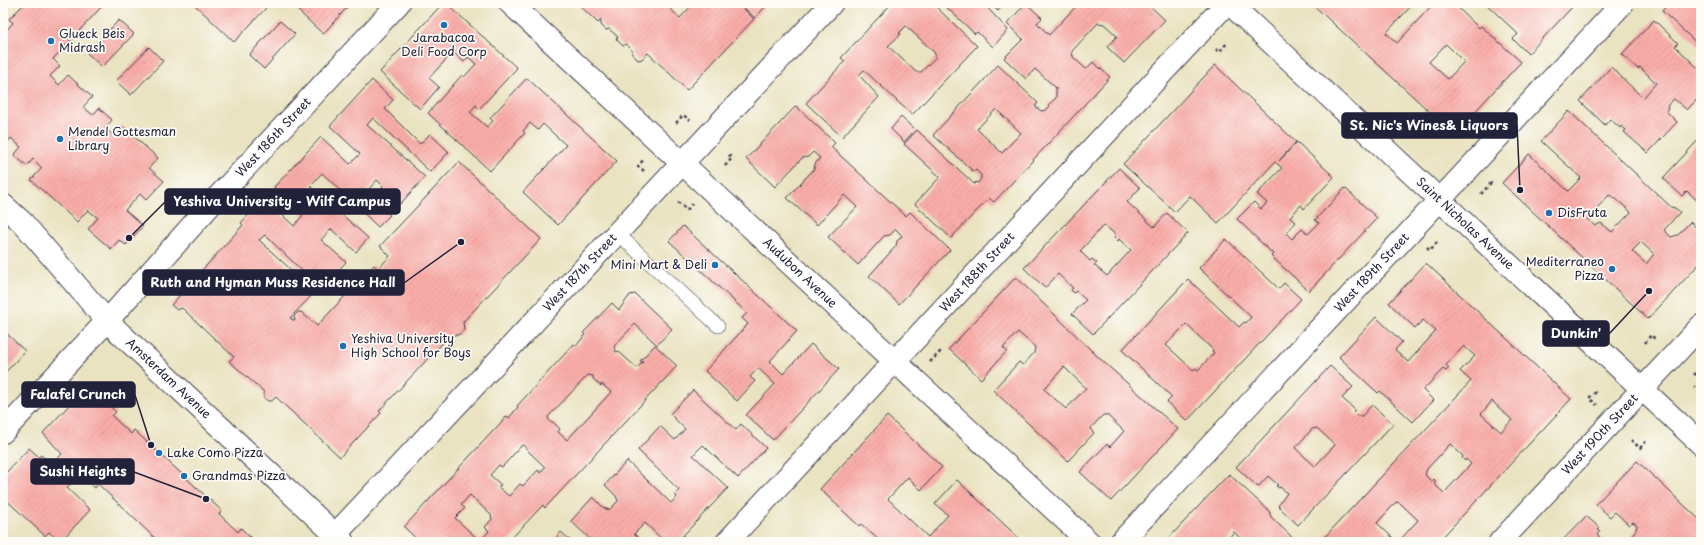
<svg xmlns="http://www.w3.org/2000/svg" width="1704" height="545" font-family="'Playpen Sans',sans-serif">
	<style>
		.building { fill: url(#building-hatch); fill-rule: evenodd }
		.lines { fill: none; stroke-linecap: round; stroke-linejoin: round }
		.lane-casing { stroke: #403f4f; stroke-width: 14 }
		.street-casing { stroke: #403f4f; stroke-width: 24 }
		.secondary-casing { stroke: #403f4f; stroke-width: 24 }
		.path { stroke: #403f4f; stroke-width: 2.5; stroke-dasharray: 3 3; stroke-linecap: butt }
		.lane { stroke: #fff; stroke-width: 13 }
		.street { stroke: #fff; stroke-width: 22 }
		.secondary { stroke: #fff; stroke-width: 22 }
		.poi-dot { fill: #1f6fb2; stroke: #fdfcf7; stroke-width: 1.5 }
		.labels { text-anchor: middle; stroke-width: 3.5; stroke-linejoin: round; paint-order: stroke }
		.poi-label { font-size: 12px; fill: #22223b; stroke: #fdfcf7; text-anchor: start }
		.street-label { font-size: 12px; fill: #22223b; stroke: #fdfcf7 }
		.leader { fill: none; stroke: #22223b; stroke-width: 1.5 }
		.callout-dot { fill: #22223b; stroke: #fdfcf7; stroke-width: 1.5 }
		.callout { fill: #22223b; stroke: #22223b; stroke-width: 1.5 }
		.callout-label { font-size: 13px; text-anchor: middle; font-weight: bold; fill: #fff }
	</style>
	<defs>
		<pattern id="building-hatch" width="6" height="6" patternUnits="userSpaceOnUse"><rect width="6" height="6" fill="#faada9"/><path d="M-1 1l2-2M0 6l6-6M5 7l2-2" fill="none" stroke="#d69592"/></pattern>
	</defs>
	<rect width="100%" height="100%" fill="#fdfcf7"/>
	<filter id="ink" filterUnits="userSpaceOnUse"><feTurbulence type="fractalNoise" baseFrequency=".025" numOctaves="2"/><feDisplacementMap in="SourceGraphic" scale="8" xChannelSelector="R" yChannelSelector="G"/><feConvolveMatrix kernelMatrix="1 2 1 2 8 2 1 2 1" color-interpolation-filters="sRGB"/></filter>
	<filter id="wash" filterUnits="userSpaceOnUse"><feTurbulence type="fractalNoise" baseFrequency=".012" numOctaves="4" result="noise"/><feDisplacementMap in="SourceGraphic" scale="16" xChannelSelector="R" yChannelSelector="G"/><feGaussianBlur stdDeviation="0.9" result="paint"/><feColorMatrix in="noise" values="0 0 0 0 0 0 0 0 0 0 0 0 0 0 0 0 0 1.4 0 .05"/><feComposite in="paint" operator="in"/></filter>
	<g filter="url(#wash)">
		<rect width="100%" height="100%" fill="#eae3c1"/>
		<g id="blocks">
			<g class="building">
				<path d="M25,3H105L53,59L60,66L50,76L59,85L68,75L92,97L83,107L93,115L99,108L112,120L105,128L113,135L122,126L158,158L149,168L164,181L146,200L140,194L125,210L143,226L126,245L119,240L111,249L88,229L98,218L88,210L77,222L31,180L42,168L33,159L27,166L14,155L21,147L11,138L5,145L3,143V32L4,33L13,23L9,19Z"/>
				<path d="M193,3H261L266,8L234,42Z"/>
				<path d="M290,3L311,4L351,3L323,34Z"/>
				<path d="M443,3H446L517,68L479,109L476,105L470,112L487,127L493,121L490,118L527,78L617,161L558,225L523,192L566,145L543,124L538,130L530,123L523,131L525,133L490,171L428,113L462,75L464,77L476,64L468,57L464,62L453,52L429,78L439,87L420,109L380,72Z"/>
				<path d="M577,3H664L680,18L694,3H738L754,19L687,90L648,53L642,59L638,60L632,54V50L626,44L623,46L616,39L618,37L609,29L606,30L601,25V20L598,23Z"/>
				<path d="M739,3H769L755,18Z"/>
				<path d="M892,3H932L977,46L912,115L864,70L859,75L879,97L842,137L806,103L845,61L841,58ZM906,26L934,52L936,57L921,72H916L888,46L901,34L899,33Z"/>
				<path d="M942,3H983L1008,30L993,47L977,32L975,34Z"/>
				<path d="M989,3H1005L998,11Z"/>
				<path d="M1026,3L1042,18L1037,23L1049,35L1079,3H1147L1165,20L1124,63L1107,47L1117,36L1104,24L1098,23L1072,51L1073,57L1086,69L1093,62L1110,77L994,202L989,198L951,238L915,204L940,177L904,144L917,130L974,184L976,182L978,183L981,179V175L976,170L974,172L933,135L998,65L1038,103L1035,106L1041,111L1046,110L1050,106L1048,105L1056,98V88L1035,69L1026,79L1004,58L1023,39L1007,24ZM996,109L1021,133L1002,153L977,129Z"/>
				<path d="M1311,3H1414L1386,33L1397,43L1434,3H1453L1479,28L1481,26L1521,62L1454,134ZM1446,44L1464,62L1448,79L1429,62Z"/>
				<path d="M1485,3H1534L1536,5L1537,3H1576L1528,54L1513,39L1518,34Z"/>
				<path d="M1669,3H1701V47L1662,11Z"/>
				<path d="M119,20L134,34L102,67L87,53Z"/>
				<path d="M1654,20L1678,43L1675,46L1701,71V95L1687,110L1674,99L1667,106L1668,108L1666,111L1677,122L1648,153L1624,132L1626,130L1621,126L1620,128L1610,119L1605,125L1580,101L1611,67L1643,98L1656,83L1640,67L1638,69L1622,54Z"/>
				<path d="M280,21L295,34L264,69L249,55Z"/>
				<path d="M149,47L163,61L131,95L116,81Z"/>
				<path d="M1215,65L1296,142L1279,161L1297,142L1334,177L1304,209L1301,205L1290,217L1296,222L1286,233L1292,239L1302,229L1308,234L1319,223L1315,220L1345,188L1377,218L1309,291L1271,256L1273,254L1237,219L1254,202L1261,209L1267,203L1257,194L1282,168L1275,162L1218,223L1190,196L1175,212L1123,164Z"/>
				<path d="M372,80L393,100L385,109L420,144L430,134L449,152L430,172L373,118L367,125L425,177L400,204L382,187L383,186L377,180L366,192L390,215L378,227L322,173L310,186L368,238L356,252L331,229L321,240L346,262L321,289L265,235L259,240L315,292L290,318L295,321L294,316L298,312H301L317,326L374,265L378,269L390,256L380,246L459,162L541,239L463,322L464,330L458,335H450L379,411L381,413L340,457L276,397L272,401H268L264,398V392L229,361L234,357L182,308L177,310L171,305L243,225L241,223L264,198L294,226L303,215L274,187L321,137L350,164L360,154L330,126Z"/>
				<path d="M796,106L835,143L831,147L906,216L910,212L950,250L899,304L869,276L896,246L897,241L902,236L896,229L890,235L884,236L858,265L828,237L857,207L844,195L817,225L787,198L814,169L815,164L820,158L813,152L808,157L802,158L775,187L746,159Z"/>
				<path d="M1569,111L1671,207L1675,208L1680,212L1664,230L1671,237L1678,235L1690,222L1701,232V262L1648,319L1502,183L1529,154L1568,191L1581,178L1541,141ZM1609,195L1615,198L1631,212L1612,232L1601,223L1595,226L1587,219ZM1641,242L1654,254L1646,264L1632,251Z"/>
				<path d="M901,117L915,130L904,142L891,129Z"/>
				<path d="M1701,137V204L1687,191L1682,196L1663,178Z"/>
				<path d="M1119,168L1140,188L1127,202L1154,227L1167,213L1188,233L1093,334L1072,314L1086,300L1076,291L1074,293L1071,290L1073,288L1058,274L1045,288L1024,268ZM1104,225L1116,235L1114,237L1118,241L1119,239L1131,250L1107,276L1094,265L1097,263L1092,259L1090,261L1080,251Z"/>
				<path d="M683,226L797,331L770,361L783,374L811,344L839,369L773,440L746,415L775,384L758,368L750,377L755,381L737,401L705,371L748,324L742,318L747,313L669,241Z"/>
				<path d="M1226,239L1279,289L1284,283L1301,299L1187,421L1167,402L1172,397L1122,350L1188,279L1239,327L1244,322L1246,323L1251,317L1199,268ZM1186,324L1213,350L1212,351L1214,353L1198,370L1195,368L1193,370L1166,345Z"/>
				<path d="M1426,263L1571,399L1438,542H1320L1471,381L1460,371L1475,356L1464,346L1446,365L1449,368L1446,371L1443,369L1423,390L1433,400L1413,422L1380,391L1378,393L1339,357L1376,317L1402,342L1395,350L1408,362L1436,331L1423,320L1415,328L1389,303ZM1492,401L1512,420L1501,432L1481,414ZM1450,444L1463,456L1462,458L1465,461L1466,459L1471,464L1444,493L1434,484L1436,482L1434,479L1432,482L1425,475L1427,469ZM1396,502L1400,503L1418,520L1401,539L1395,540L1377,523Z"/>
				<path d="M1016,277L1096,355L1178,429L1111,501L1080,472L1107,444L1110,447L1124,431L1107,415H1103L1090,429L1094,433L1068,461L993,390L1019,362L1023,365L1034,353L1035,347L1018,332L1003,348L1007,351L981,379L949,349ZM1064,367L1086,388L1066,409L1044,389Z"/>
				<path d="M635,294L672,329L657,345L635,324L614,346L616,352L618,351L637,368L643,362L640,361L655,345L677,366L545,508L543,505L508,542H420L404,527L507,416L509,418L518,407L517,406L574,344L576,346L585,335L583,333L612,303L619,310L630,295ZM588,375L593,376V379L601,386L602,384L611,392L567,440L558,432L560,429L553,422H550L548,417ZM522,445L526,447V449L545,467L540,473L538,470L523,486L520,484L509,496L498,487L501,485L490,475L499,465L502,467ZM470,495L491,515L492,519L485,527L489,531L480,541L455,518L465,508L461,505Z"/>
				<path d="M3,330L25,351L3,375Z"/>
				<path d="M1330,366L1353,387L1342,398L1355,410L1353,412L1357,416H1362L1372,405L1393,424L1298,525L1278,506L1287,493L1280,487L1279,488L1276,486L1278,485L1268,476L1258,487L1236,467ZM1317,428L1335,445L1315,466L1295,448L1312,429Z"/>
				<path d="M87,386L116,412L112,416L131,434L134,430L222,511L219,514L238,532L241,528L255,542H159L98,484L95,488L75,469L70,474L75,479L67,488L90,510L60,542L49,532L45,536L3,497V476L29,448L39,457L41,455L52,465L62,454L43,433Z"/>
				<path d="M693,390L736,430L741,424L766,448L738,478L703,445L693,455L728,488L677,542H665L645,523L634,534L643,542H593L571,521L593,497L604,508L609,510L618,501L616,496L605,485L627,461L671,503L677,497L675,495L679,490L638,450L660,426L675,440L685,429L670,414Z"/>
				<path d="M887,416L942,467L921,490L908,477L888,499L928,537L948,515L935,504L957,480L1023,542H881L861,524L859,526L820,489Z"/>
				<path d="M1637,461L1701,521V542H1625L1636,530L1637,525L1633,522L1629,525L1615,512L1610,517L1596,504Z"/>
				<path d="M1229,474L1269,511L1271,517L1297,542H1244L1234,532L1225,542H1165Z"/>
				<path d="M1586,516L1600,528L1598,530L1600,531L1597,535L1605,542H1561Z"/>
				<path d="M561,532L572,542H552Z"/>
				<path d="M3,534L11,542H3Z"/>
			</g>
		</g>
	</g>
	<g filter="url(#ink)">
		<use href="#blocks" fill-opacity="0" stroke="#403f4f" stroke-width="1"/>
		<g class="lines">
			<g class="lane-casing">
				<path id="lane" d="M617,233L718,326"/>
			</g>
			<g class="street-casing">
				<g id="street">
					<path id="s1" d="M3,432L107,321L214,201L399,3"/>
					<path id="s2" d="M727,542L1227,3"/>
					<path id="s3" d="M1121,542L1623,3"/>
					<path id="s4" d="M1500,542L1701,326"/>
				</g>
			</g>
			<g class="secondary-casing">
				<g id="secondary">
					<path id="s5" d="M510,3L1089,542"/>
					<path id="s6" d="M1229,3L1701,444"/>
					<path id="s7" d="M3,205L23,223L107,321L343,542"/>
					<path id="s8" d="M335,535L832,3"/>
				</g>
			</g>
			<g class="path">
				<path d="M1216,49L1219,52L1228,42"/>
				<path d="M676,123L683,115L690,120"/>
				<path d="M725,166L732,158L727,153"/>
				<path d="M644,171L638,166L644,159"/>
				<path d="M1481,194L1491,183L1489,182"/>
				<path d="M678,202L687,210L692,204"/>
				<path d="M1427,247L1430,250L1439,240"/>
				<path d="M1645,343L1651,335L1656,340"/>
				<path d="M930,362L940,352L937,350"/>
				<path d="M1694,373L1701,380L1694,388"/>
				<path d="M1596,392L1589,398L1597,405"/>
				<path d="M1631,440L1640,448L1646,441"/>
			</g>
			<use href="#lane" class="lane"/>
			<use href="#street" class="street"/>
			<use href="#secondary" class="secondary"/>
		</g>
	</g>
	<g class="poi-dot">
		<circle cx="444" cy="25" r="4"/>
		<circle cx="51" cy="41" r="4"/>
		<circle cx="60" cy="139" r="4"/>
		<circle cx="1549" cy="213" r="4"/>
		<circle cx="715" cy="265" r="4"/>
		<circle cx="1612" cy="269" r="4"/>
		<circle cx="343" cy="346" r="4"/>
		<circle cx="159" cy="453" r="4"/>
		<circle cx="184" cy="476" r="4"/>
	</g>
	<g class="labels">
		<g class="poi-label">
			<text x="59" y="38">Glueck Beis<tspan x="59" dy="14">Midrash</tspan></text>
			<text x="444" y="42" text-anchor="middle">Jarabacoa<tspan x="444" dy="14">Deli Food Corp</tspan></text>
			<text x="68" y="136">Mendel Gottesman<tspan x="68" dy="14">Library</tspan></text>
			<text x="1557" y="217">DisFruta</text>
			<text x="1604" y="266" text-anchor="end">Mediterraneo<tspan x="1604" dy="14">Pizza</tspan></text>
			<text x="707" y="269" text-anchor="end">Mini Mart &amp; Deli</text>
			<text x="351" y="343">Yeshiva University<tspan x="351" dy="14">High School for Boys</tspan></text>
			<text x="167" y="457">Lake Como Pizza</text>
			<text x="192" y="480">Grandmas Pizza</text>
		</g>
		<g class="street-label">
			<text dy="4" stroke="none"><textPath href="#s1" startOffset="400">West 186th Street</textPath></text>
			<text dy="4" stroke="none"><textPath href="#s6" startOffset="323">Saint Nicholas Avenue</textPath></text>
			<text dy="4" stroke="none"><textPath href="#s5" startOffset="396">Audubon Avenue</textPath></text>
			<text dy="4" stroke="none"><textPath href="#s2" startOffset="368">West 188th Street</textPath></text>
			<text dy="4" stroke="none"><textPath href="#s8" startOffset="359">West 187th Street</textPath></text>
			<text dy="4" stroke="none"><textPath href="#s3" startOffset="368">West 189th Street</textPath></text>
			<text dy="4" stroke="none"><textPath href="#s7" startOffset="240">Amsterdam Avenue</textPath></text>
			<text dy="4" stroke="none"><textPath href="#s4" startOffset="147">West 190th Street</textPath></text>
		</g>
	</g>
	<path class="leader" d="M1520 190L1517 125M129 238L165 202M461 242L404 283M1649 291L1609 334M151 445L135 395M206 499L134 472"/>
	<g class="callout-dot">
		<circle cx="1520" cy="190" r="4"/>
		<circle cx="129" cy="238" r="4"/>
		<circle cx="461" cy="242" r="4"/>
		<circle cx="1649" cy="291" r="4"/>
		<circle cx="151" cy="445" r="4"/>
		<circle cx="206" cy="499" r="4"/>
	</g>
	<g class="callout">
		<rect x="1342" y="113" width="175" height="25" rx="4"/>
		<rect x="165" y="189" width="235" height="25" rx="4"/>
		<rect x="143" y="270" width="261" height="25" rx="4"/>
		<rect x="1543" y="321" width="66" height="25" rx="4"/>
		<rect x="22" y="382" width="113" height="25" rx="4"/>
		<rect x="31" y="459" width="103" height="25" rx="4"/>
	</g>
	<g class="callout-label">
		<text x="1429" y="130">St. Nic's Wines&amp; Liquors</text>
		<text x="282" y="206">Yeshiva University - Wilf Campus</text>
		<text x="273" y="287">Ruth and Hyman Muss Residence Hall</text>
		<text x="1576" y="338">Dunkin'</text>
		<text x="78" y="399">Falafel Crunch</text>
		<text x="83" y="476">Sushi Heights</text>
	</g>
	<rect width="1704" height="545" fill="none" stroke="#fdfcf7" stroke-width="16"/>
</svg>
